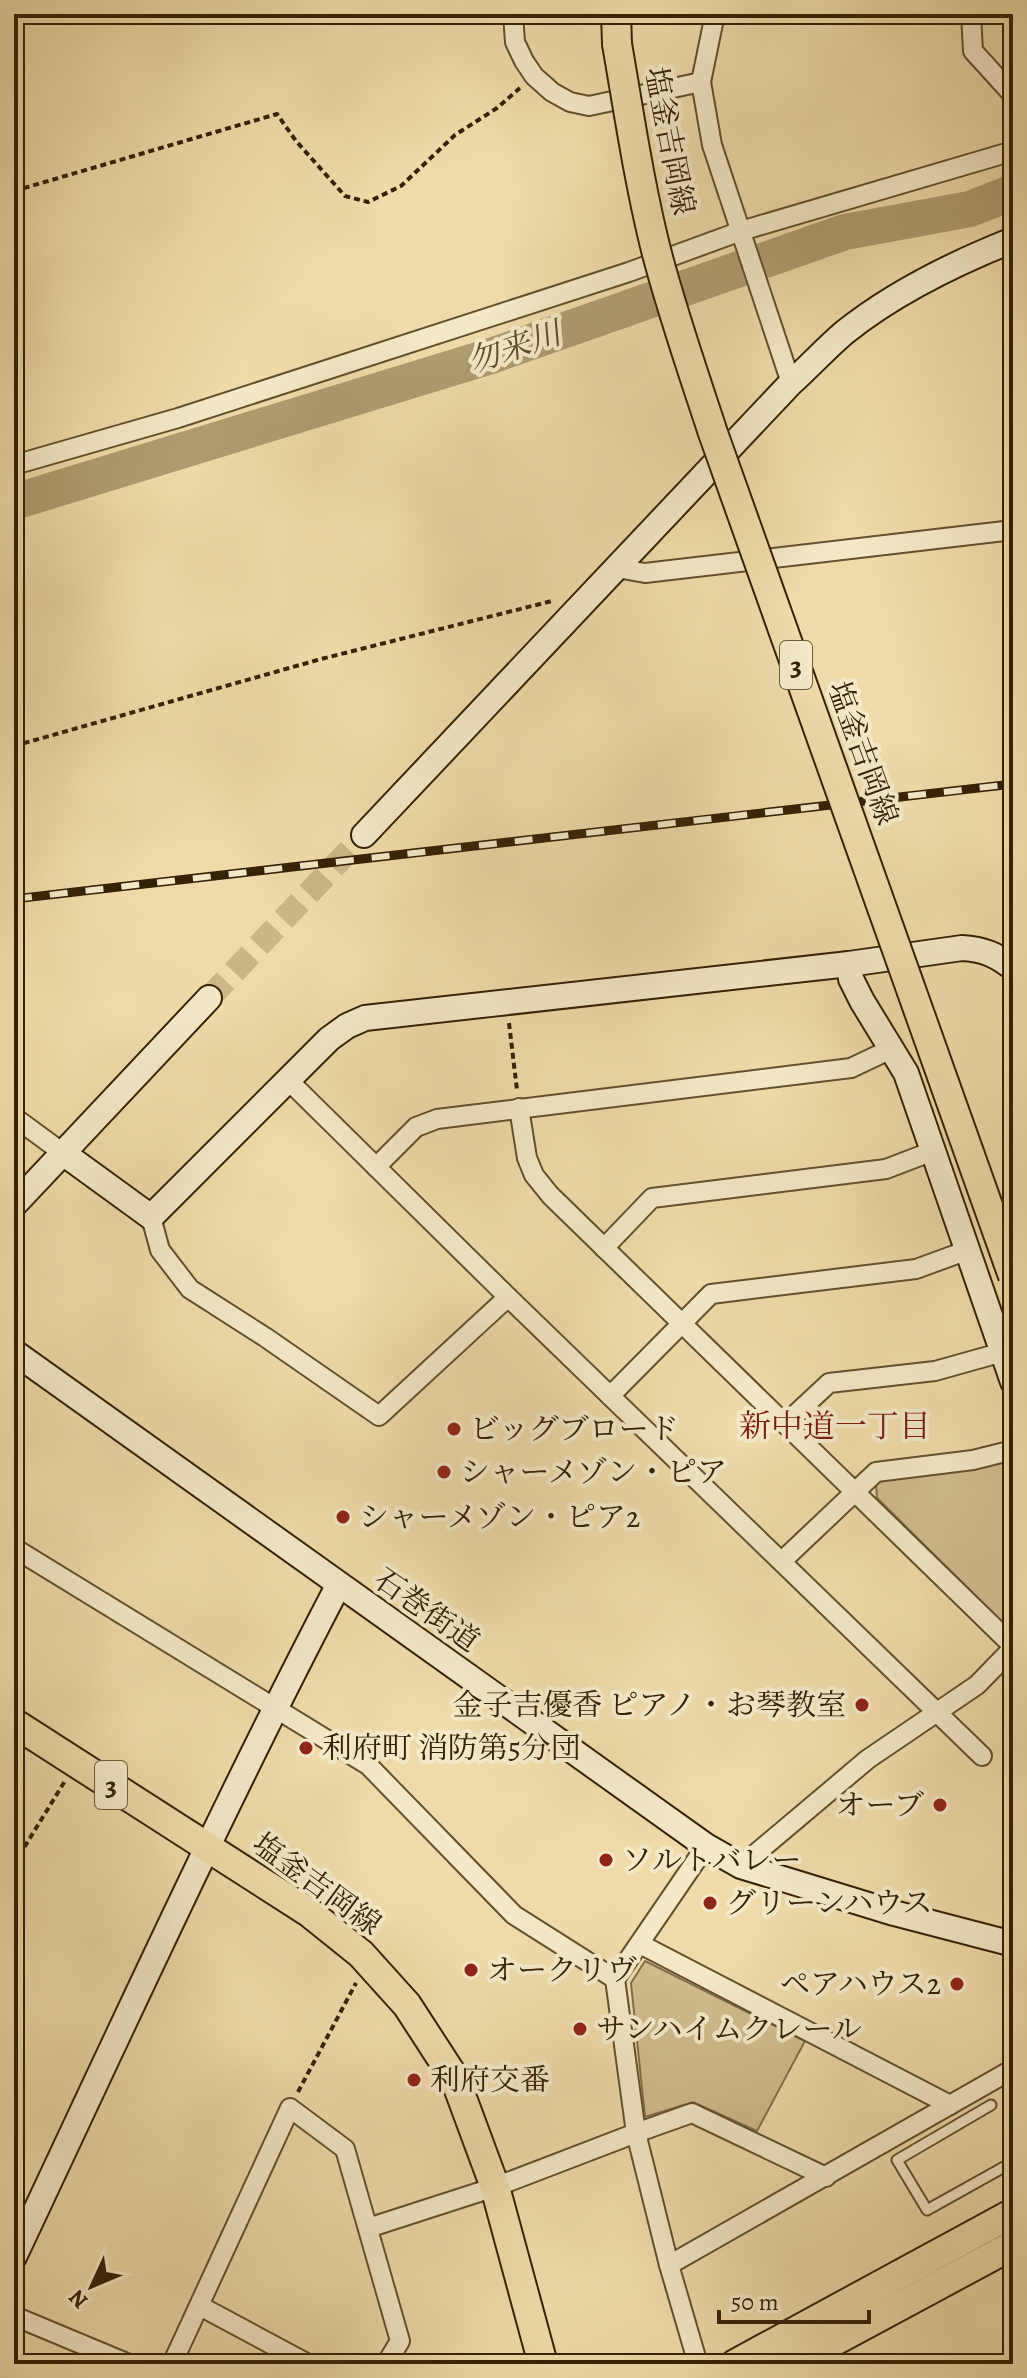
<svg xmlns="http://www.w3.org/2000/svg" width="1027" height="2378" font-family="Alegreya,'Noto Serif JP',serif">
	<style>
		.green { fill: #cfbb8d; stroke: #826e49; stroke-width: 2 }
		.lines { fill: none; stroke-linecap: round; stroke-linejoin: round }
		.river { stroke: #af9c71; stroke-width: 36 }
		.secondary-tunnel { stroke: #c9b688; stroke-width: 24; stroke-dasharray: 24 12; stroke-linecap: butt }
		.lane-casing { stroke: #63502e; stroke-width: 13 }
		.street-casing { stroke: #63502e; stroke-width: 22 }
		.secondary-casing { stroke: #352105; stroke-width: 28 }
		.primary-casing { stroke: #352105; stroke-width: 32 }
		.path { stroke: #352105; stroke-width: 4; stroke-dasharray: 6 4; stroke-linecap: butt }
		.lane { stroke: #f4e8c7; stroke-width: 9 }
		.street { stroke: #f4e8c7; stroke-width: 18 }
		.secondary { stroke: #f4e8c7; stroke-width: 24 }
		.primary { stroke: #eedba9; stroke-width: 28 }
		.rail-casing { stroke: #352105; stroke-width: 9 }
		.rail { stroke: #f4e8c7; stroke-width: 6; stroke-dasharray: 18; stroke-linecap: butt }
		.primary-bridge-casing { stroke: #352105; stroke-width: 32; stroke-linecap: butt }
		.primary-bridge { stroke: #eedba9; stroke-width: 28 }
		.poi-dot { fill: #8f2418; stroke: #f4e8c7; stroke-width: 3 }
		.labels { text-anchor: middle; stroke-width: 8; stroke-linejoin: round; paint-order: stroke }
		.shield { fill: #f4e8c7; stroke: #6e5d3f; stroke-width: 2 }
		.shield-label { font-size: 28px; font-weight: bold; fill: #352105 }
		.street-label { font-size: 30px; fill: #352105; stroke: #f4e8c7 }
		.poi-label { font-size: 30px; fill: #352105; stroke: #f4e8c7; text-anchor: start }
		.water-label { font-size: 32px; font-style: italic; fill: #604c2b; stroke: #f4e8c7 }
		.neighbourhood-label { font-size: 32px; fill: #7a1f14; stroke: #f4e8c7 }
	</style>
	<rect width="100%" height="100%" fill="#eedba9"/>
	<filter id="stains"><feTurbulence type="fractalNoise" baseFrequency=".0025" numOctaves="4"/><feColorMatrix values="0 0 0 0 .2 0 0 0 0 .09 0 0 0 0 .02 0 0 0 .5 -.17"/></filter>
	<radialGradient id="worn" r=".72"><stop offset=".6" stop-color="#630" stop-opacity="0"/><stop offset="1" stop-color="#630" stop-opacity=".3"/></radialGradient>
	<g class="green">
		<path d="M1002,1462L1013,1469V1626H1006L877,1498L876,1484L883,1480L977,1469Z"/>
		<path d="M645,1961L805,2041L757,2131L693,2102L645,2117L631,1983Z"/>
	</g>
	<g class="lines">
		<path class="river" d="M14,502L491,356L845,232L970,209L1013,192"/>
		<path class="secondary-tunnel" d="M209,998L364,835"/>
		<g class="lane-casing">
			<path id="lane" d="M991,2105L897,2160L927,2210L1013,2162"/>
		</g>
		<g class="street-casing">
			<g id="street">
				<path d="M513,14L515,42L524,61L534,76L552,92L570,102L589,106L701,82"/>
				<path d="M715,14L701,82L712,145L791,383"/>
				<path d="M971,14L973,51L1013,95"/>
				<path d="M14,465L178,418L629,272L741,231L1013,151"/>
				<path d="M617,568L645,573L1013,530"/>
				<path d="M288,1080L508,1297L982,1756"/>
				<path d="M519,1108L527,1158L534,1175L550,1195L1013,1646"/>
				<path d="M14,1117L63,1153"/>
				<path d="M376,1167L416,1127L437,1119L851,1068L891,1049"/>
				<path d="M151,1217L160,1250L190,1289L265,1337L379,1416L508,1297"/>
				<path d="M604,1248L652,1198L886,1169L933,1151"/>
				<path d="M610,1396L711,1294L916,1269L968,1250"/>
				<path d="M785,1424L829,1383L935,1371L1003,1352"/>
				<path d="M14,1548L368,1765L514,1915L615,1979L706,1846"/>
				<path d="M782,1561L876,1472L973,1460L1013,1450"/>
				<path d="M741,1866L868,1759L977,1685L1013,1648"/>
				<path d="M640,1944L950,2105"/>
				<path d="M826,2177L692,2113L636,2133L669,2265L1013,2069"/>
				<path d="M368,2228L495,2187L636,2133L615,1979"/>
				<path d="M669,2265L698,2364"/>
				<path d="M200,2306L308,2364"/>
				<path d="M14,2316L129,2364"/>
				<path d="M172,2364L290,2108L345,2149L400,2341L386,2364"/>
			</g>
		</g>
		<g class="secondary-casing">
			<g id="secondary">
				<path d="M364,835L791,383C809,367 826,348 845,332C894,293 955,263 1013,240"/>
				<path d="M849,964L851,979L862,1001L906,1073L1013,1382"/>
				<path d="M63,1153L151,1217L329,1039L347,1026L365,1018L849,964L962,948C983,949 997,955 1013,968"/>
				<path d="M14,1205L209,998"/>
				<path d="M14,1352L706,1846L741,1866L894,1913L1013,1944"/>
				<path d="M14,2257C120,2032 223,1806 338,1586"/>
			</g>
		</g>
		<g class="primary-casing">
			<g id="primary">
				<path d="M616,14L617,44"/>
				<path d="M14,1723L310,1913L361,1954L407,2005L455,2079L495,2187L543,2364"/>
				<path d="M735,2364L1013,2213"/>
				<path d="M792,2364L1013,2245"/>
			</g>
		</g>
		<g class="path">
			<path d="M14,191L277,114L296,141L345,196L368,202L401,186L455,135L497,108L520,88"/>
			<path d="M14,746L321,659L552,601L553,603"/>
			<path d="M509,1023L517,1090"/>
			<path d="M14,1864L65,1781"/>
			<path d="M298,2092L356,1983"/>
		</g>
		<use href="#lane" class="lane"/>
		<use href="#street" class="street"/>
		<use href="#secondary" class="secondary"/>
		<use href="#primary" class="primary"/>
		<g class="rail-casing">
			<path id="rail" d="M14,899L1013,784"/>
		</g>
		<use href="#rail" class="rail"/>
		<g class="primary-bridge-casing">
			<path id="primary-bridge" d="M617,44C629,113 639,182 656,250C672,312 693,372 713,433L1013,1276"/>
		</g>
		<use href="#primary-bridge" class="primary-bridge"/>
	</g>
	<g class="poi-dot">
		<circle cx="454" cy="1429" r="8"/>
		<circle cx="444" cy="1472" r="8"/>
		<circle cx="343" cy="1517" r="8"/>
		<circle cx="862" cy="1705" r="8"/>
		<circle cx="306" cy="1748" r="8"/>
		<circle cx="940" cy="1805" r="8"/>
		<circle cx="606" cy="1860" r="8"/>
		<circle cx="710" cy="1903" r="8"/>
		<circle cx="471" cy="1970" r="8"/>
		<circle cx="957" cy="1984" r="8"/>
		<circle cx="580" cy="2029" r="8"/>
		<circle cx="414" cy="2080" r="8"/>
	</g>
	<g class="labels">
		<g class="shield">
			<rect x="780" y="641" width="32" height="48" rx="6"/>
			<rect x="95" y="1761" width="32" height="48" rx="6"/>
		</g>
		<g class="shield-label">
			<text x="796" y="675">3</text>
			<text x="111" y="1795">3</text>
		</g>
		<g class="street-label">
			<text transform="translate(670 141) rotate(79)" y="10">塩釜吉岡線</text>
			<text transform="translate(863 753) rotate(70)" y="10">塩釜吉岡線</text>
			<text transform="translate(427 1610) rotate(35)" y="10">石巻街道</text>
			<text transform="translate(317 1884) rotate(36)" y="10">塩釜吉岡線</text>
		</g>
		<g class="poi-label">
			<text x="470" y="1439">ビッグブロード</text>
			<text x="460" y="1482">シャーメゾン・ピア</text>
			<text x="359" y="1527">シャーメゾン・ピア2</text>
			<text x="846" y="1715" text-anchor="end">金子吉優香 ピアノ・お琴教室</text>
			<text x="322" y="1758">利府町 消防第5分団</text>
			<text x="924" y="1815" text-anchor="end">オーブ</text>
			<text x="622" y="1870">ソルトバレー</text>
			<text x="726" y="1913">グリーンハウス</text>
			<text x="487" y="1980">オークリヴ</text>
			<text x="941" y="1994" text-anchor="end">ペアハウス2</text>
			<text x="596" y="2039">サンハイムクレール</text>
			<text x="430" y="2090">利府交番</text>
		</g>
		<g class="water-label">
			<text transform="translate(514 347) rotate(-19)" y="11">勿来川</text>
		</g>
		<g class="neighbourhood-label">
			<text x="835" y="1437">新中道一丁目</text>
		</g>
	</g>
	<rect width="1027" height="2378" fill="none" stroke="#eedba9" stroke-width="48"/>
	<rect x="16" y="16" width="995" height="2346" fill="none" stroke="#352105" stroke-width="4"/>
	<rect x="24" y="24" width="979" height="2330" fill="none" stroke="#352105" stroke-width="2"/>
	<g transform="translate(92 2286) rotate(226)" stroke="#f4e8c7" stroke-width="6" paint-order="stroke">
	<path d="M0-6L14 30L0 20L-14 30Z" fill="#352105"/>
	<text y="-12" font-size="22" font-weight="bold" text-anchor="middle" fill="#352105">N</text>
	</g>
	<path d="M719 2310v12h150v-12" fill="none" stroke="#352105" stroke-width="4"/>
	<text x="731" y="2310" font-size="24" fill="#352105" stroke="#f4e8c7" stroke-width="6" paint-order="stroke">50 m</text>
	<rect width="100%" height="100%" filter="url(#stains)"/>
	<rect width="100%" height="100%" fill="url(#worn)"/>
</svg>
